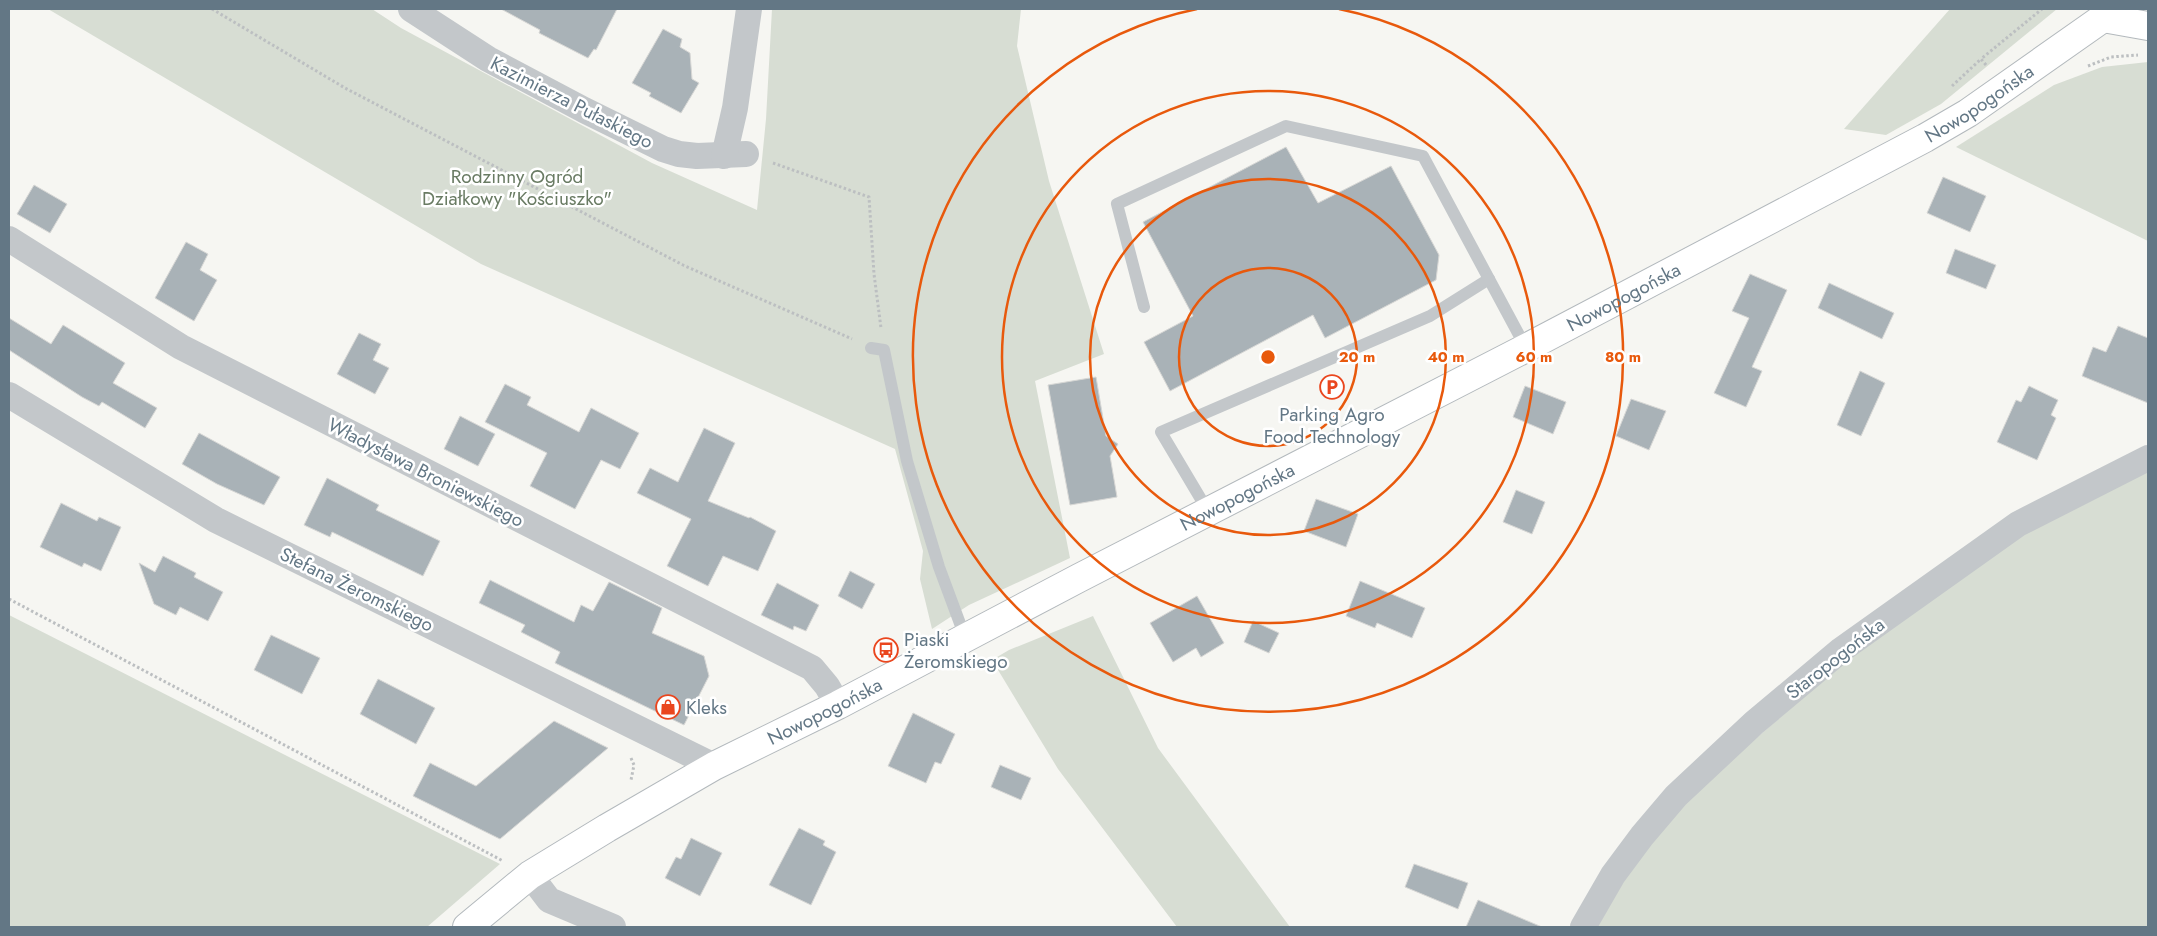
<svg xmlns="http://www.w3.org/2000/svg" width="2157" height="936" font-family="Jost,sans-serif">
	<style>
		.green { fill: #d7ddd3 }
		.building { fill: #a9b2b7; stroke: #d7d7d5 }
		.lines { fill: none; stroke-linecap: round; stroke-linejoin: round }
		.secondary-casing { stroke: #b3b9bd; stroke-width: 30 }
		.path { stroke: #bcbfc1; stroke-width: 3; stroke-dasharray: 2.5 2.5; stroke-linecap: butt }
		.lane { stroke: #c3c7ca; stroke-width: 12 }
		.street { stroke: #c3c7ca; stroke-width: 26 }
		.secondary { stroke: #fff; stroke-width: 28 }
		.ring { fill: none; stroke: #e8590c; stroke-width: 2.5 }
		.labels { text-anchor: middle; stroke-width: 5; stroke-linejoin: round; paint-order: stroke }
		.street-label { font-size: 19px; fill: #637785; stroke: #fff }
		.park-label { font-size: 19px; fill: #697b63; stroke: #fff }
		.poi-label { font-size: 19px; fill: #637785; stroke: #fff; text-anchor: start }
		.centre { fill: #e8590c; stroke: #fff; stroke-width: 2.5 }
		.ring-label { font-size: 15px; text-anchor: middle; font-weight: bold; fill: #e8590c; stroke: #fff; stroke-width: 5; stroke-linejoin: round; paint-order: stroke }
	</style>
	<rect width="100%" height="100%" fill="#f6f6f2"/>
	<g class="green">
		<path d="M48,9H372L401,28L652,163L757,210L766,119L772,9H1021L1017,46L1049,181L1104,354L1035,381L1070,558L969,605L932,629L920,579L923,551L895,449L481,264Z"/>
		<path d="M1950,9H2057L1941,104L1886,135L1844,129Z"/>
		<path d="M2148,62V241L1956,147L2054,85L2102,67Z"/>
		<path d="M2148,465V927H1594L1625,879L1674,810L1848,658L2023,532Z"/>
		<path d="M9,615L500,864L427,927H9Z"/>
		<path d="M1093,616L1158,748L1290,927H1177L1058,769L992,660L1009,650Z"/>
	</g>
	<g class="building">
		<path d="M501,9H617L596,50L594,49L588,58L539,33L540,30Z"/>
		<path d="M663,29L682,39L680,47L690,53L692,79L699,83L681,113L649,96L651,93L632,83Z"/>
		<path d="M1286,147L1318,203L1391,166L1439,255L1436,280L1325,338L1313,315L1170,391L1144,342L1193,316L1143,222Z"/>
		<path d="M1943,177L1986,196L1970,232L1927,213Z"/>
		<path d="M34,185L67,204L50,233L17,214Z"/>
		<path d="M186,242L208,254L200,270L217,280L194,321L155,298Z"/>
		<path d="M1955,249L1996,265L1986,289L1946,273Z"/>
		<path d="M1750,274L1787,290L1752,367L1762,371L1746,407L1714,393L1749,318L1732,311Z"/>
		<path d="M1829,283L1894,313L1882,339L1818,308Z"/>
		<path d="M9,318L51,344L63,325L125,363L113,383L157,408L145,428L102,402L99,406L82,397L9,350Z"/>
		<path d="M2118,326L2148,338V403L2082,376L2093,347L2106,352Z"/>
		<path d="M359,333L381,344L373,360L389,368L375,394L337,374Z"/>
		<path d="M1860,371L1885,383L1861,436L1837,425Z"/>
		<path d="M1096,377L1106,436L1118,444L1110,456L1117,497L1070,505L1048,385Z"/>
		<path d="M505,384L531,397L527,405L579,432L591,408L639,433L620,469L601,460L575,509L530,486L547,453L485,422Z"/>
		<path d="M1525,386L1566,402L1553,434L1513,417Z"/>
		<path d="M2029,386L2058,400L2051,415L2056,418L2037,460L1997,442L2016,400L2021,402Z"/>
		<path d="M1631,399L1666,411L1649,450L1616,436Z"/>
		<path d="M460,416L495,434L478,466L444,449Z"/>
		<path d="M704,428L735,443L708,501L749,518L750,517L776,531L758,571L723,556L708,586L667,566L691,519L637,493L650,468L678,482Z"/>
		<path d="M199,433L280,477L264,505L217,484L182,464Z"/>
		<path d="M327,478L379,505L376,510L440,541L423,576L332,532L330,537L304,525Z"/>
		<path d="M1516,490L1545,502L1532,534L1503,522Z"/>
		<path d="M1316,499L1358,514L1346,547L1304,531Z"/>
		<path d="M61,503L97,521L99,517L121,527L101,571L84,563L82,567L40,547Z"/>
		<path d="M163,556L196,573L194,577L223,592L208,621L180,607L176,615L154,604L139,563L155,572Z"/>
		<path d="M850,571L875,584L862,609L838,596Z"/>
		<path d="M490,580L574,622L581,605L593,611L609,582L662,608L652,633L704,656L709,676L684,725L555,663L560,652L521,632L525,625L479,603Z"/>
		<path d="M1360,581L1425,608L1412,638L1377,623L1375,628L1346,616Z"/>
		<path d="M777,583L819,605L806,631L794,626L793,630L761,615Z"/>
		<path d="M1197,596L1224,643L1201,657L1196,648L1173,662L1150,623Z"/>
		<path d="M1253,621L1279,633L1269,653L1244,642Z"/>
		<path d="M271,635L320,658L302,694L254,670Z"/>
		<path d="M378,679L435,708L416,744L360,714Z"/>
		<path d="M913,713L955,734L941,764L935,762L926,783L888,766Z"/>
		<path d="M554,721L608,748L500,839L413,796L430,763L476,786Z"/>
		<path d="M1000,765L1031,778L1021,800L991,787Z"/>
		<path d="M799,828L825,841L823,845L836,852L811,905L769,885Z"/>
		<path d="M691,838L722,853L700,896L665,878L676,857L681,859Z"/>
		<path d="M1414,864L1468,883L1458,909L1405,887Z"/>
		<path d="M1478,900L1542,927H1466Z"/>
	</g>
	<g class="lines">
		<g class="secondary-casing">
			<g id="secondary">
				<path d="M2103,18L2148,26"/>
				<path id="s1" d="M467,927L530,875L607,828L714,766L838,705L1079,578L1526,348L1925,138L1968,113L2103,18L2111,9"/>
			</g>
		</g>
		<g class="path">
			<path d="M212,9L345,88L683,265L852,339"/>
			<path d="M1986,65L1981,59L2042,9"/>
			<path d="M2088,66L2111,57L2138,55"/>
			<path d="M1952,86L1981,59"/>
			<path d="M773,163L869,197L874,274L881,328"/>
			<path d="M9,599L503,861"/>
			<path d="M631,758L634,765L631,780"/>
		</g>
		<g class="lane">
			<path d="M1144,307L1117,204L1286,126L1423,156L1526,348"/>
			<path d="M871,348L884,350L907,461L939,567L965,637"/>
			<path d="M1208,511L1161,432L1430,316L1489,279"/>
		</g>
		<g class="street">
			<path d="M411,9L488,59L584,110L663,149L679,154L697,156L746,154"/>
			<path d="M724,156L735,108L749,9"/>
			<path d="M9,239L181,347L812,668L827,686L838,705"/>
			<path d="M9,395L216,520L714,766"/>
			<path d="M530,875L549,900L613,927"/>
			<path d="M1583,927L1613,875L1642,836L1676,796L1754,723L1841,650L2018,524L2148,458"/>
		</g>
		<use href="#secondary" class="secondary"/>
	</g>
	<g class="ring">
		<circle cx="1268" cy="357" r="89"/>
		<circle cx="1268" cy="357" r="178"/>
		<circle cx="1268" cy="357" r="266"/>
		<path d="M1339 9A355 355 0 1 1 1197 9"/>
	</g>
	<defs>
		<g id="parking-ring" transform="scale(1.25)"><circle r="9.5" fill="#fff" stroke="#ea461e" stroke-width="1.5"/><path d="M-3.5-5.5H1a3.5 3.5 0 0 1 0 7H-1V5.5H-3.5ZM-1-3.4V-.6H.8a1.4 1.4 0 0 0 0-2.8Z" fill="#ea461e"/></g>
		<g id="bus-ring" transform="scale(1.25)"><circle r="9.5" fill="#fff" stroke="#ea461e" stroke-width="1.5"/><path d="M-5-6H5V4H4V6H2V4H-2V6H-4V4H-5ZM-3.5-4V0h7V-4ZM-3.5 1.2v1.5H-2V1.2ZM2 1.2v1.5H3.5V1.2Z" fill="#ea461e"/></g>
		<g id="shop-ring" transform="scale(1.25)"><circle r="9.5" fill="#fff" stroke="#ea461e" stroke-width="1.5"/><path d="M-5-2.5h2.3a2.7 3.5 0 0 1 5.4 0H5L5.5 6h-11ZM-1.5-2.5h3a1.5 2.3 0 0 0-3 0Z" fill="#ea461e"/></g>
	</defs>
	<g fill-rule="evenodd">
		<use href="#parking-ring" x="1332" y="387"/>
		<use href="#bus-ring" x="886" y="650"/>
		<use href="#shop-ring" x="668" y="707"/>
	</g>
	<g class="labels">
		<g class="street-label">
			<text transform="translate(572 102) rotate(27)" y="7">Kazimierza Pułaskiego</text>
			<text dy="7" stroke="none"><textPath href="#s1" startOffset="1724">Nowopogońska</textPath></text>
			<text dy="7" stroke="none"><textPath href="#s1" startOffset="1319">Nowopogońska</textPath></text>
			<text transform="translate(426 472) rotate(27)" y="7">Władysława Broniewskiego</text>
			<text dy="7" stroke="none"><textPath href="#s1" startOffset="884">Nowopogońska</textPath></text>
			<text transform="translate(357 589) rotate(26)" y="7">Stefana Żeromskiego</text>
			<text transform="translate(1835 658) rotate(-38)" y="7">Staropogońska</text>
			<text dy="7" stroke="none"><textPath href="#s1" startOffset="419">Nowopogońska</textPath></text>
		</g>
		<g class="park-label">
			<text x="517" y="183">Rodzinny Ogród<tspan x="517" dy="22">Działkowy "Kościuszko"</tspan></text>
		</g>
		<g class="poi-label">
			<text x="1332" y="421" text-anchor="middle">Parking Agro<tspan x="1332" dy="22">Food Technology</tspan></text>
			<text x="904" y="646">Piaski<tspan x="904" dy="22">Żeromskiego</tspan></text>
			<text x="686" y="714">Kleks</text>
		</g>
	</g>
	<circle cx="1268" cy="357" r="8" class="centre"/>
	<g class="ring-label">
		<text x="1357" y="362">20 m</text>
		<text x="1446" y="362">40 m</text>
		<text x="1534" y="362">60 m</text>
		<text x="1623" y="362">80 m</text>
	</g>
	<rect width="2157" height="936" fill="none" stroke="#637785" stroke-width="20"/>
</svg>
